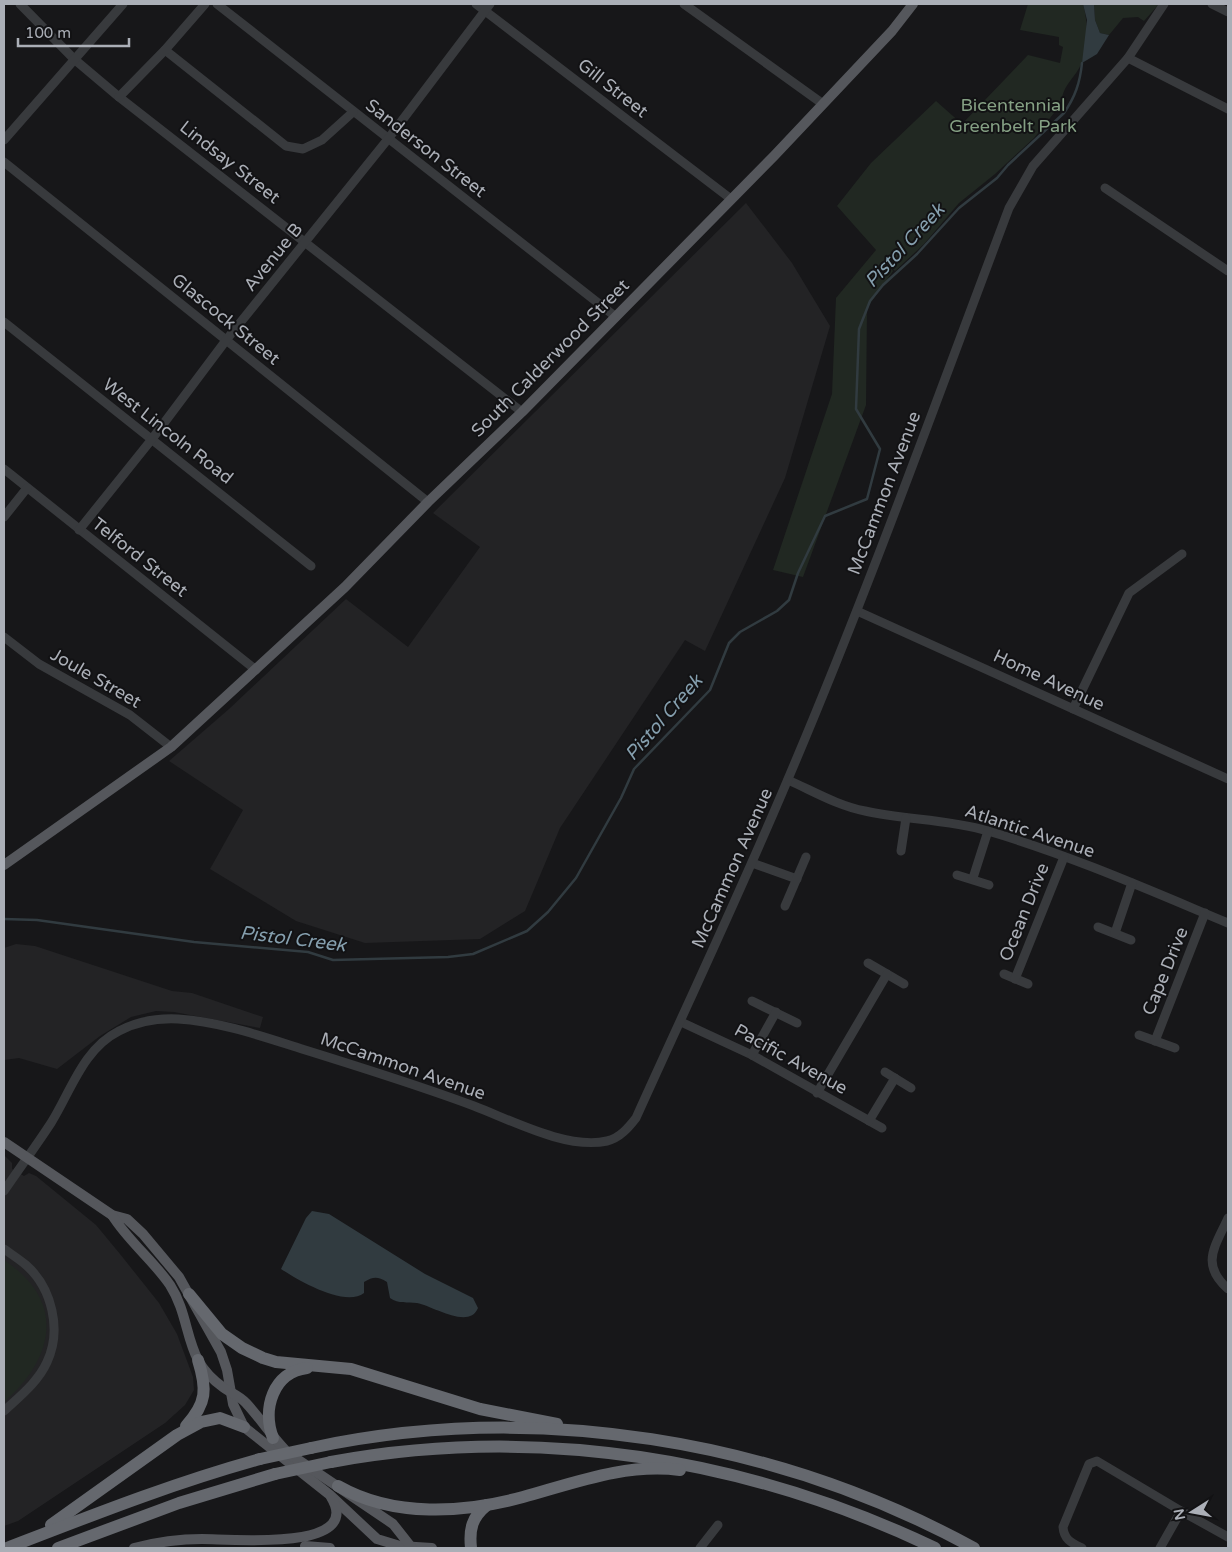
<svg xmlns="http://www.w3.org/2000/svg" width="1232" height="1552" font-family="'Varela Round',sans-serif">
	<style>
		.built { fill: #232325 }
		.green { fill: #212822 }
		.water { fill: #313b40 }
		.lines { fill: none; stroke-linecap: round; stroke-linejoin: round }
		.stream { stroke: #313b40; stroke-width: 2.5 }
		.minor { stroke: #383a3d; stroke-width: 9 }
		.major { stroke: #55575c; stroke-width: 10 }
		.highway { stroke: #65686e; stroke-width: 12 }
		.highway-bridge { stroke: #65686e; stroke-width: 12 }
		.labels { text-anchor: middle; stroke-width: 4; stroke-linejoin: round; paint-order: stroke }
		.street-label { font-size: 18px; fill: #abafb7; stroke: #121214 }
		.park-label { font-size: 18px; fill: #85a084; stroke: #121214 }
		.water-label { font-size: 19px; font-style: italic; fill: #859fae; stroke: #121214 }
	</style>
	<rect width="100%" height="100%" fill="#171719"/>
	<g class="built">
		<path d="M746,203L792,263L830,326L785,478L705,651L685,640L560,828L525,911L480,939L365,943L296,921L210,869L243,810L169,761L229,709L346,599L408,647L480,547L433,513Z"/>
		<path d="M16,944L35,946L172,991L192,993L263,1017L260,1028L174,1012L156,1011L131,1017L100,1036L57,1069L19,1058L4,1060V948Z"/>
		<path d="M4,1155L12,1163V1169L24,1176L29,1173L36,1176L96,1225L120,1254L159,1303L177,1334L193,1377L194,1390L185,1405L165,1423L18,1521L4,1526Z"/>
	</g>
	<g class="green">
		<path d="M1028,4H1083C1088,22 1089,45 1082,62C1076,78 1061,86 1062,103L1034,138L995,174L959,203L924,244L895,271L886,262L893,271L867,308L866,405L803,577L773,570L832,394L836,298L876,250L837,206L871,163L936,101L962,124L1028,55L1060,63L1063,47L1059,45V37L1020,30Z"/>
		<path d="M1094,4H1159L1144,21L1138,17L1123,18L1109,35L1100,33L1095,20Z"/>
		<path d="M4,1260C66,1301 55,1357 4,1402Z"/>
	</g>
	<g class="water">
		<path d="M1083,4H1094L1095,20L1100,33L1109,35L1097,54L1082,63L1087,20Z"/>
		<path d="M312,1211L329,1214L425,1274L473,1298L478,1308C469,1330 433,1306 417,1303C407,1302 399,1304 390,1298L387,1282C377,1276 373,1277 364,1282V1293C345,1308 298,1280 281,1269L306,1218Z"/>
	</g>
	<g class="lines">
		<path class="stream" d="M4,919L37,920L194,942L308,952L333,960L448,957L473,954L527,931L548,912L576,878L621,798L634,769L710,690L729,643L740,632L777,611L789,600L798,573L825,516L867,499L880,449L856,409L859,329L870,301L883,285L917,254L959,208L997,178L1008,165L1064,113C1075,97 1080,83 1082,63"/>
		<g class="minor">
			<path d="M20,4L74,59L119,97L522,412"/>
			<path d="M217,4L616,317"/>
			<path d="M476,4L731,199"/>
			<path d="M684,4L823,104"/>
			<path d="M1212,4L1228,12"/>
			<path d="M165,50L286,146L303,149L322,140L353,112"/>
			<path d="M1128,58L1228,109"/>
			<path d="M119,97L165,50L205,4"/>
			<path d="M4,140L123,4"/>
			<path d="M4,162L428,502"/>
			<path d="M1105,188L1228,271"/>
			<path d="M4,322L311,566"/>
			<path d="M4,469L256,670"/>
			<path d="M4,517L27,488"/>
			<path d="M79,530L152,439L227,339L388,139L490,4"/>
			<path d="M857,611L1228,779"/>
			<path d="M4,637L39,664L130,715L171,747"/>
			<path d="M1073,709L1129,593L1182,554"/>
			<path d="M788,780C813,791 838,806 865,811C905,820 947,819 988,831C1070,855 1149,890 1228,923"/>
			<path d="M901,851L906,818"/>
			<path d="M752,863L797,879"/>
			<path d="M957,875L989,885"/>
			<path d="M973,878L988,831"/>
			<path d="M785,906L806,857"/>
			<path d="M1098,927L1131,940"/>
			<path d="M1115,933L1132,883"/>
			<path d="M868,963L904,984"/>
			<path d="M1004,974L1028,984"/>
			<path d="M1015,979L1064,857"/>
			<path d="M752,1001L797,1023"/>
			<path d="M681,1022L752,1055L882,1128"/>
			<path d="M1139,1035L1175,1048"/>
			<path d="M1155,1041L1205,913"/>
			<path d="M752,1055L776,1012"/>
			<path d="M885,1072L911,1088"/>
			<path d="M817,1093L887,974"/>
			<path d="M869,1121L895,1078"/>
			<path d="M4,1191C19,1169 36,1146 51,1123C71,1091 83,1049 119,1031C138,1021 157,1018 178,1019C218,1021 264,1037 302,1049C360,1067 418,1085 474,1106C511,1120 567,1150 607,1141C620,1138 629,1127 636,1118C687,1005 740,893 788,779C868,591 937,399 1009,208L1033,166L1128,58L1164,4"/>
			<path d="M1228,1218C1215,1247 1200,1264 1228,1289"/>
			<path d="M4,1249C11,1254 19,1259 26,1265C52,1288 62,1330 47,1362C38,1382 20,1396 4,1411"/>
			<path d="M1181,1511L1228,1537"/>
			<path d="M700,1548L718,1525"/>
			<path d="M1082,1548C1072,1543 1064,1540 1063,1527L1089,1464L1097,1461L1181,1511L1160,1548"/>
		</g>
		<g class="major">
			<path d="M4,865L171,747L345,587L428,502L522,412L774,156L892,31L913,4"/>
			<path d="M4,1142L112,1215L127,1219L143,1234L179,1277L221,1352L227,1370L233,1404L244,1427L330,1495L377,1539L400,1546L432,1548"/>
			<path d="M112,1215C128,1241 153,1260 170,1285C186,1310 186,1337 198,1360C204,1371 214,1381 224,1388C231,1393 240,1396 246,1403C261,1419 272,1437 288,1453L393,1524L412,1548"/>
			<path d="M305,1546L330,1548"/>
			<path d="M134,1548C157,1542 179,1539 202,1539C231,1539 365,1552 331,1497"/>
		</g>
		<g class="highway">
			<path d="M189,1294L222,1334L242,1348L263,1358L276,1362L351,1369L480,1409L557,1424"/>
			<path d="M186,1426C207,1403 207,1389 198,1360"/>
			<path d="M273,1438C262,1409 273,1372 307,1368"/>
			<path d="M311,1448C535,1400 774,1439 974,1548"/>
			<path d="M331,1462C537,1424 747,1458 935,1548"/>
			<path d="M338,1486C394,1518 464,1513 523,1497C574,1483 625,1463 680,1470"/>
			<path d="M51,1525L177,1435L201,1422L220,1418L244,1427"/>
			<path d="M7,1548C90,1516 173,1483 260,1459"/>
			<path d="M58,1548L179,1503L275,1474"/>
			<path d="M471,1548C469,1529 472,1517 487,1505"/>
		</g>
		<g class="highway-bridge">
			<path d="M260,1459L311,1448"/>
			<path d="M275,1474L331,1462"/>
		</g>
	</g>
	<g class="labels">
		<g class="street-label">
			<text transform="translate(613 88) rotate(38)" y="6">Gill Street</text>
			<text transform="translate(426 148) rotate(38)" y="6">Sanderson Street</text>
			<text transform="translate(230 162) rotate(38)" y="6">Lindsay Street</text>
			<text transform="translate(273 257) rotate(-51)" y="6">Avenue B</text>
			<text transform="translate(226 319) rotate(39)" y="6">Glascock Street</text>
			<text transform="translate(550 358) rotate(-45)" y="6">South Calderwood Street</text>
			<text transform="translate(168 431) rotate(38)" y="6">West Lincoln Road</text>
			<text transform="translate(884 493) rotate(-69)" y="6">McCammon Avenue</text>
			<text transform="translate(140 557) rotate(38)" y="6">Telford Street</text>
			<text transform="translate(96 678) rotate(30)" y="6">Joule Street</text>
			<text transform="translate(1049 680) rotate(25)" y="6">Home Avenue</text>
			<text transform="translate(1030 831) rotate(18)" y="6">Atlantic Avenue</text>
			<text transform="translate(732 868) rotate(-66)" y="6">McCammon Avenue</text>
			<text transform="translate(1024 912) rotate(-68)" y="6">Ocean Drive</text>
			<text transform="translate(1165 971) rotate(-68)" y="6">Cape Drive</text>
			<text transform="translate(791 1059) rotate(29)" y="6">Pacific Avenue</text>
			<text transform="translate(403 1066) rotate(19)" y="6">McCammon Avenue</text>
		</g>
		<g class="park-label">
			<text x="1013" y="111">Bicentennial<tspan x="1013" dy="21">Greenbelt Park</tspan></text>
		</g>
		<g class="water-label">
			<text transform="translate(904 245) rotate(-47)" y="7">Pistol Creek</text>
			<text transform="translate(663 717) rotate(-49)" y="7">Pistol Creek</text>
			<text transform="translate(293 938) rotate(7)" y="7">Pistol Creek</text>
		</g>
	</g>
	<rect width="1232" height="1552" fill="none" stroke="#abafb7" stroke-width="10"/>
	<g transform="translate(1192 1512) rotate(259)" stroke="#121214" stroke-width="4" paint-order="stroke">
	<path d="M0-4L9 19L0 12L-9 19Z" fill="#abafb7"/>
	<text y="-8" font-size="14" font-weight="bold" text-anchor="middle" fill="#abafb7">N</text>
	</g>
	<path d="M18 38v8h111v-8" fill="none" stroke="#abafb7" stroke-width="2.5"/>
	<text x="25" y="38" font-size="15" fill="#abafb7" stroke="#121214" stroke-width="4" paint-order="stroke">100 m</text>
</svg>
